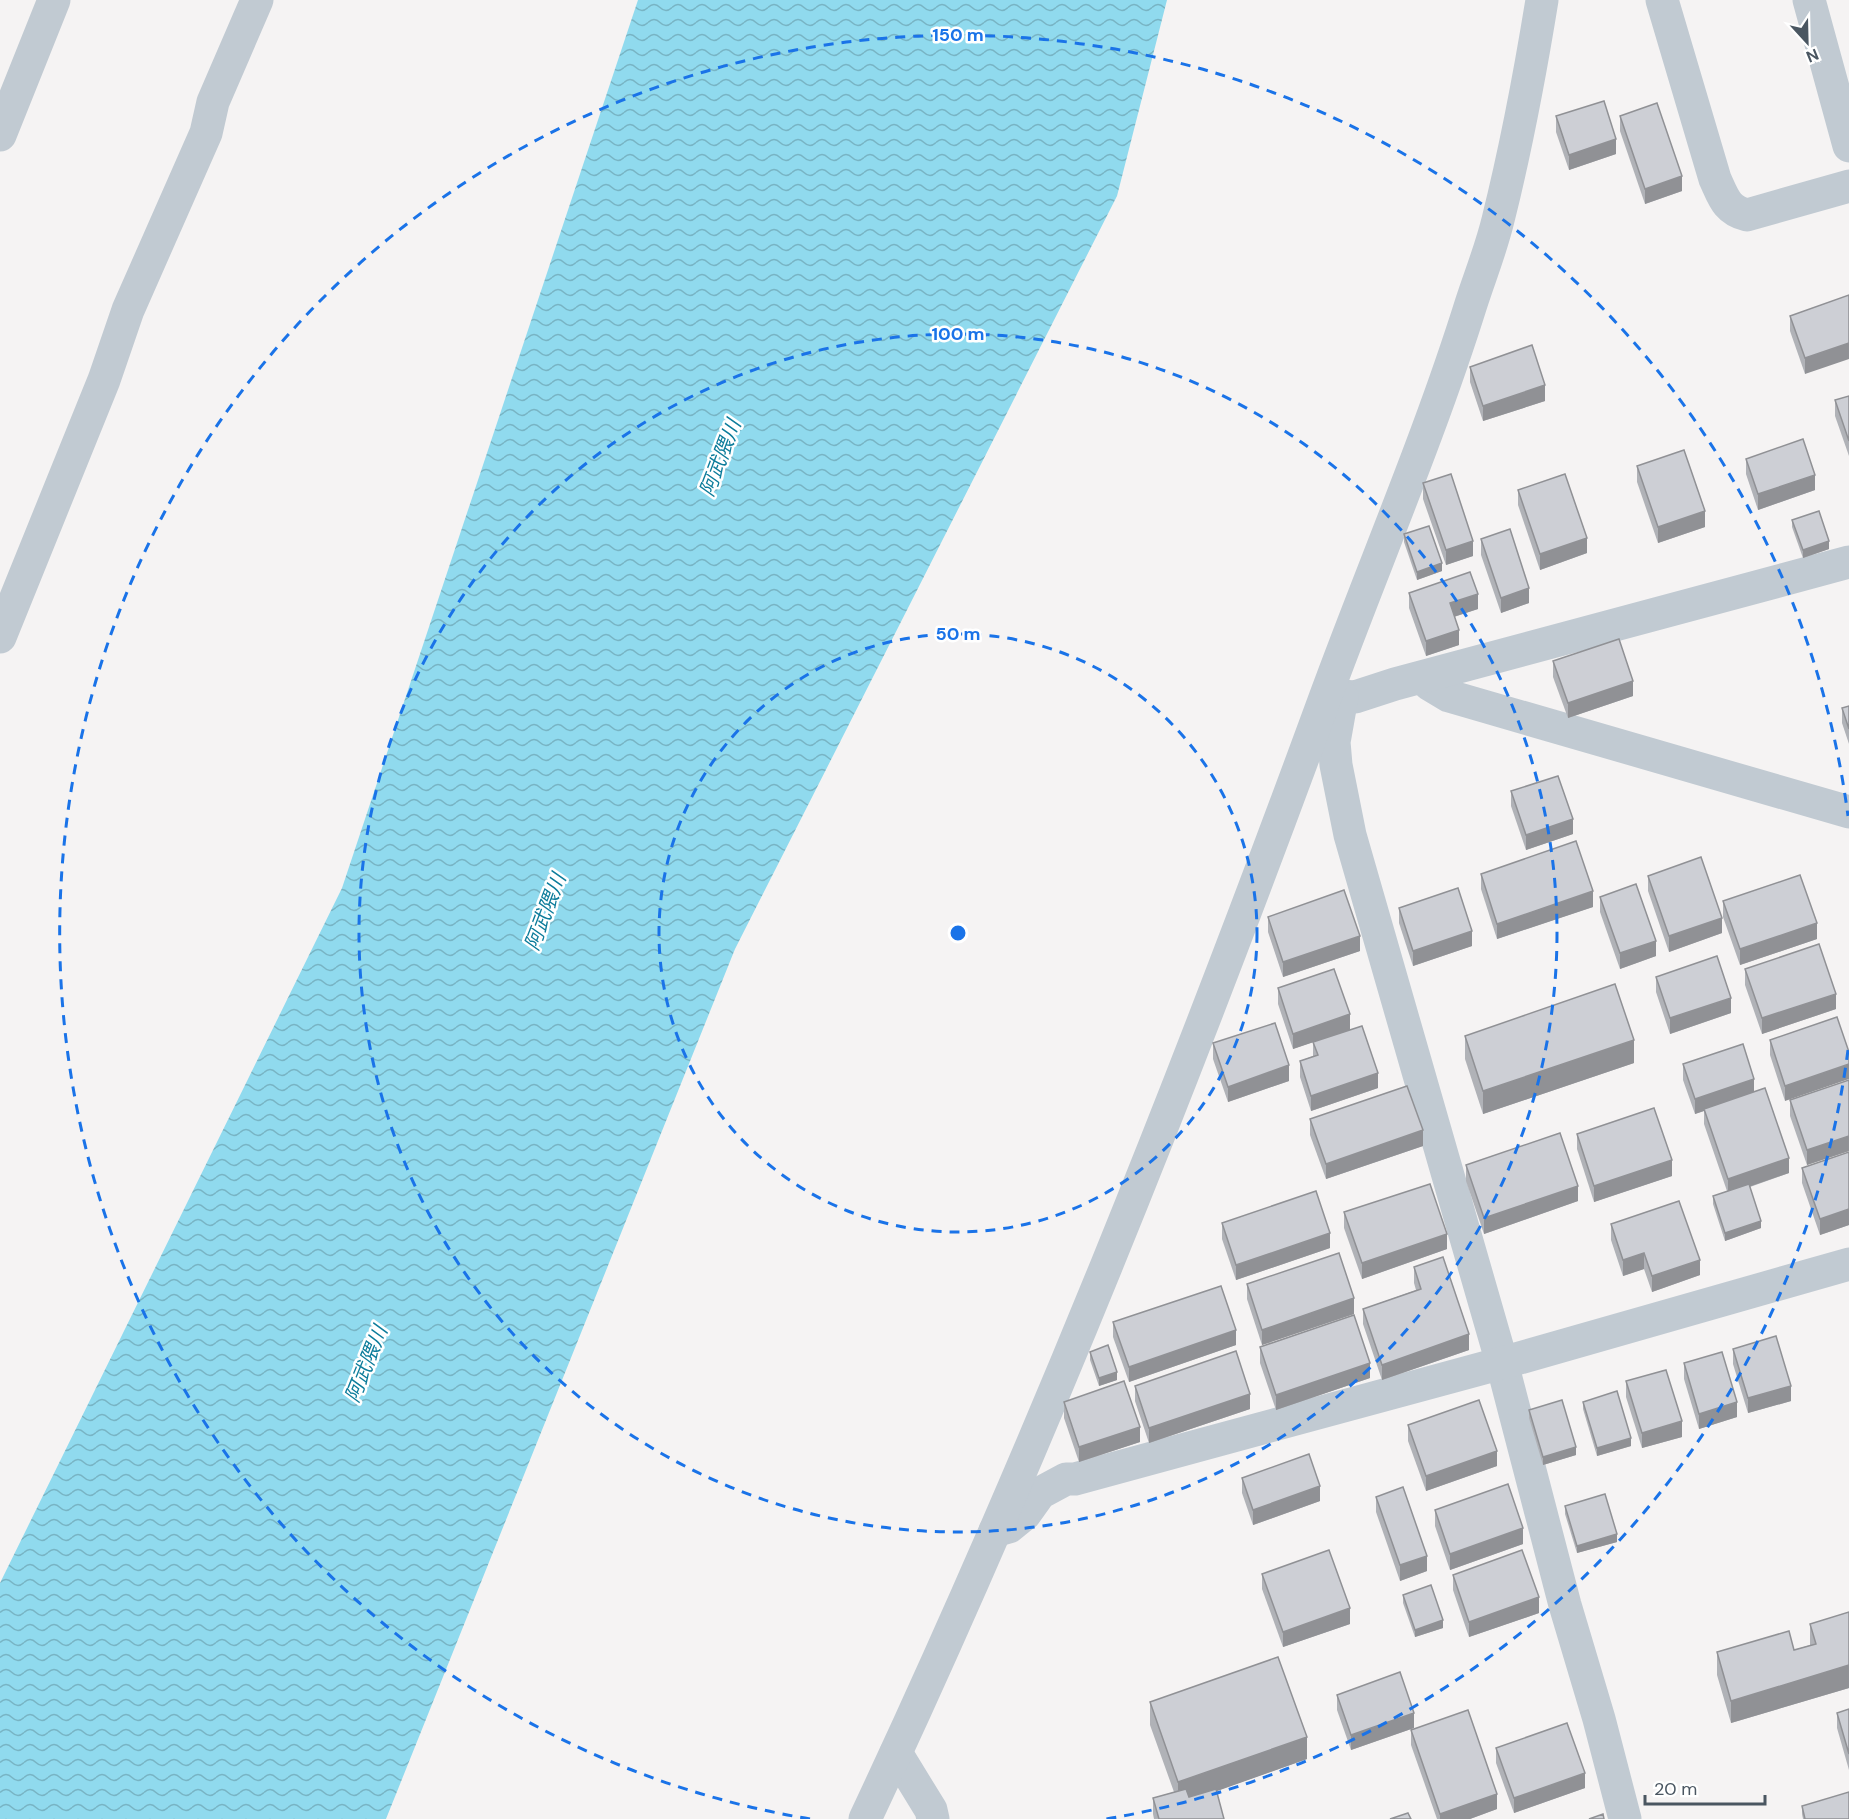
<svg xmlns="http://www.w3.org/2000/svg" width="1849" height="1819" font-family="'DM Sans','Noto Sans JP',sans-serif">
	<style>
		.water { fill: url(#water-waves) }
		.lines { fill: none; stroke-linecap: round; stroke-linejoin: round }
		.minor { stroke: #c1cad2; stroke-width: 33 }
		.wall { fill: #b0b2b7 }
		.shaded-wall { fill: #909195 }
		.building { fill: #cdcfd5; stroke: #909195; stroke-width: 1.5 }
		.ring { fill: none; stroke: #1a73e8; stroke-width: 3; stroke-dasharray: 10 8 }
		.labels { text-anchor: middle; stroke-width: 5; stroke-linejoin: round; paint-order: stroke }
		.water-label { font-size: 20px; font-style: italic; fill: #0c7c9b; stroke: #fff }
		.centre { fill: #1a73e8; stroke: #fff; stroke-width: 3 }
		.ring-label { font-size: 18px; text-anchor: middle; font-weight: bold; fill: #1a73e8; stroke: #fff; stroke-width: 5; stroke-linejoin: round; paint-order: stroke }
	</style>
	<defs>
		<pattern id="water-waves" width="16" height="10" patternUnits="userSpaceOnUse" patternTransform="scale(1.5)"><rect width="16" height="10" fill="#90daee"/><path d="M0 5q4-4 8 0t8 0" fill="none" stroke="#78b4c4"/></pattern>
	</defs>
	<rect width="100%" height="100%" fill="#f5f3f3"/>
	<path class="water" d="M638,0H1167L1117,196L735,949L386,1819H0V1583L342,888Z"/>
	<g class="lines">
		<g class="minor">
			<path d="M1662,0L1715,179C1723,196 1726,210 1747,215L1849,186"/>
			<path d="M1809,0L1849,146"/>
			<path d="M0,135L54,0"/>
			<path d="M0,637L104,380L128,310L206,133L213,102L257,0"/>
			<path d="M1424,677L1429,684L1449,696L1849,812"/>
			<path d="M1327,695L1355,697L1395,684L1849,562"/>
			<path d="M1342,697L1334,742L1336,765L1350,835L1502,1363L1565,1605L1599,1719L1625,1819"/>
			<path d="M995,1531L1009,1527L1025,1514L1040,1493L1066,1479H1075L1502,1363L1849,1264"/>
			<path d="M896,1753L931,1810L933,1819"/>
			<path d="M865,1819C1037,1453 1186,1077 1325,698C1373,567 1429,438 1471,304C1480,276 1491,249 1498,220C1516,148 1530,74 1542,0"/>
		</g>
	</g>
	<g class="wall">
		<path d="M1556,116L1616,154L1569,170L1556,132Z"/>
		<path d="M1620,116L1682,191L1645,204L1620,131Z"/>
		<path d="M1849,295L1805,374L1790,331V316Z"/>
		<path d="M1470,367L1545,401L1483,421L1470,382Z"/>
		<path d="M1849,396V456L1835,416V400Z"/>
		<path d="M1746,459L1815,490L1758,510L1746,474Z"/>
		<path d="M1637,466L1705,527L1658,543L1637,482Z"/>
		<path d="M1423,483L1473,556L1446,565L1423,499Z"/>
		<path d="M1518,490L1587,553L1540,570L1518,505Z"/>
		<path d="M1792,520L1829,549L1803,558L1792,527Z"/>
		<path d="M1404,534L1442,571L1417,580L1404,542Z"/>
		<path d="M1481,539L1529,603L1501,613L1481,555Z"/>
		<path d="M1409,593L1478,609L1454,617L1459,645L1426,656L1409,608Z"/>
		<path d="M1553,661L1633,696L1568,718L1553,677Z"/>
		<path d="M1849,706V744L1842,723V708Z"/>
		<path d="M1511,791L1573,834L1526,850L1511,806Z"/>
		<path d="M1481,874L1593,907L1497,939L1481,889Z"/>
		<path d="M1648,876L1722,933L1669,952L1648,891Z"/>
		<path d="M1600,897L1656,956L1620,969L1600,912Z"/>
		<path d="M1723,901L1817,939L1740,965L1723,917Z"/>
		<path d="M1399,908L1472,946L1413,966L1399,923Z"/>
		<path d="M1268,917L1360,951L1283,977L1268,932Z"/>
		<path d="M1745,969L1836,1009L1762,1034L1745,985Z"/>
		<path d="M1656,977L1731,1013L1670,1034L1656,992Z"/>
		<path d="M1278,988L1350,1030L1378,1088L1311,1111L1300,1077V1061L1313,1056V1042L1293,1049L1278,1004Z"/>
		<path d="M1837,1017L1785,1101L1770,1055V1040Z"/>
		<path d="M1465,1036L1634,1063L1483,1114L1465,1059Z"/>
		<path d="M1213,1043L1289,1081L1228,1102L1213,1059Z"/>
		<path d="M1683,1064L1754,1092L1789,1173L1750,1187L1761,1228L1725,1241L1713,1204V1196L1727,1191L1704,1124V1111L1695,1114L1683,1080Z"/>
		<path d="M1849,1080V1151L1807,1165L1790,1116V1100Z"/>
		<path d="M1310,1119L1423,1146L1326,1179L1310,1135Z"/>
		<path d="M1577,1134L1672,1176L1594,1202L1577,1149Z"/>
		<path d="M1849,1152V1225L1820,1235L1802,1183V1168Z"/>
		<path d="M1466,1165L1578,1201L1484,1234L1466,1181Z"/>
		<path d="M1344,1212L1447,1249L1362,1279L1344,1228Z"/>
		<path d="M1222,1223L1330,1248L1236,1280L1222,1239Z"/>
		<path d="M1611,1224L1700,1275L1652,1292L1644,1269L1623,1276L1611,1240Z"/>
		<path d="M1414,1267L1469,1350L1382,1380L1363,1324V1309L1416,1290L1414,1283Z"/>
		<path d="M1247,1284L1354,1314L1262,1345L1247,1299Z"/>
		<path d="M1113,1322L1236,1345L1129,1382L1113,1337Z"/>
		<path d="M1260,1347L1370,1378L1276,1410L1260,1363Z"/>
		<path d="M1733,1349L1791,1401L1748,1413L1733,1364Z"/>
		<path d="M1090,1352L1117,1380L1099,1386L1090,1360Z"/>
		<path d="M1684,1363L1737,1417L1699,1429L1684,1379Z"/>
		<path d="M1626,1381L1682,1437L1642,1448L1626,1397Z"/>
		<path d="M1135,1386L1250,1409L1149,1443L1135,1401Z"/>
		<path d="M1064,1402L1140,1442L1079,1462L1064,1418Z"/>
		<path d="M1583,1402L1631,1446L1597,1456L1583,1409Z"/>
		<path d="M1529,1410L1576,1455L1543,1465L1529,1418Z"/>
		<path d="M1408,1425L1497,1466L1426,1491L1408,1441Z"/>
		<path d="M1242,1478L1320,1501L1253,1525L1242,1493Z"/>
		<path d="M1376,1497L1427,1571L1400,1581L1376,1512Z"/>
		<path d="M1565,1506L1617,1542L1577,1553L1565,1514Z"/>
		<path d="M1435,1510L1523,1544L1450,1570L1435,1526Z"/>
		<path d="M1262,1574L1350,1624L1283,1647L1262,1589Z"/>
		<path d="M1453,1575L1539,1613L1469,1637L1453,1590Z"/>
		<path d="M1403,1595L1443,1628L1415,1637L1403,1603Z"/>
		<path d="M1849,1612V1688L1731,1723L1717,1675V1652L1794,1650L1810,1645V1624Z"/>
		<path d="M1337,1695L1414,1728L1351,1750L1337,1710Z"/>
		<path d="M1150,1702L1307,1759L1216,1791L1224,1819H1154L1153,1814V1798L1174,1792L1150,1725Z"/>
		<path d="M1849,1709V1770L1837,1728V1713Z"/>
		<path d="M1411,1730L1497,1809L1470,1819H1437L1411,1745Z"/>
		<path d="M1496,1748L1585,1788L1514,1813L1496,1763Z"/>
		<path d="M1802,1806L1849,1819H1803L1802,1814Z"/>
	</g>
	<g class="shaded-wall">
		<path d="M1616,139V154L1569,170V155Z"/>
		<path d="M1682,176V191L1645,204V189Z"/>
		<path d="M1849,343V359L1805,374V358Z"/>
		<path d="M1545,385V401L1483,421V406Z"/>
		<path d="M1815,475V490L1758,510V494Z"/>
		<path d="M1705,511V527L1658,543V527Z"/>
		<path d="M1587,538V553L1540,570V554Z"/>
		<path d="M1473,541V556L1446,565V550Z"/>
		<path d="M1829,541V549L1803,558V550Z"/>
		<path d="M1442,563V571L1417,580V572Z"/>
		<path d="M1529,588V603L1501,613V598Z"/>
		<path d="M1478,594V609L1450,618V603Z"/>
		<path d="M1459,630V645L1426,656V641Z"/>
		<path d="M1633,681V696L1568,718V703Z"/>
		<path d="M1573,819V834L1526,850V835Z"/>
		<path d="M1593,891V907L1497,939V924Z"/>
		<path d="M1722,918V933L1669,952V936Z"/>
		<path d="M1817,923V939L1740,965V949Z"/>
		<path d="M1472,931V946L1413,966V951Z"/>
		<path d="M1360,936V951L1283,977V962Z"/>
		<path d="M1656,941V956L1620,969V953Z"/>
		<path d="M1836,994V1009L1762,1034V1018Z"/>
		<path d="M1731,998V1013L1670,1034V1018Z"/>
		<path d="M1350,1014V1030L1293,1049V1034Z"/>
		<path d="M1634,1040V1063L1483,1114V1091Z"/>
		<path d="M1849,1064V1079L1785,1101V1086Z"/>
		<path d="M1289,1065V1081L1228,1102V1087Z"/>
		<path d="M1378,1073V1088L1311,1111V1096Z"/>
		<path d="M1754,1079V1094L1695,1114V1099Z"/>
		<path d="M1423,1130V1146L1326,1179V1164Z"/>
		<path d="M1849,1136V1151L1807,1165V1150Z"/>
		<path d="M1789,1158V1173L1728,1194V1179Z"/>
		<path d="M1672,1160V1176L1594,1202V1186Z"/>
		<path d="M1578,1186V1201L1484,1234V1218Z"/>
		<path d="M1849,1209V1225L1820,1235V1219Z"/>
		<path d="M1761,1221V1228L1725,1241V1233Z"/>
		<path d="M1330,1233V1248L1236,1280V1265Z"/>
		<path d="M1447,1234V1249L1362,1279V1263Z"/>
		<path d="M1644,1253V1269L1623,1276V1260Z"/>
		<path d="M1700,1260V1275L1652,1292V1276Z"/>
		<path d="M1354,1298V1314L1262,1345V1330Z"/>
		<path d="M1236,1330V1345L1129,1382V1367Z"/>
		<path d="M1469,1334V1350L1382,1380V1365Z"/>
		<path d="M1370,1363V1378L1276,1410V1395Z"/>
		<path d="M1117,1372V1380L1099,1386V1378Z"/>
		<path d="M1791,1386V1401L1748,1413V1398Z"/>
		<path d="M1250,1394V1409L1149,1443V1428Z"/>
		<path d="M1737,1402V1417L1699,1429V1414Z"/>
		<path d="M1682,1421V1437L1642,1448V1433Z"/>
		<path d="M1140,1427V1442L1079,1462V1447Z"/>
		<path d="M1631,1438V1446L1597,1456V1448Z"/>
		<path d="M1576,1447V1455L1543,1465V1457Z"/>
		<path d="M1497,1451V1466L1426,1491V1476Z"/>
		<path d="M1320,1486V1501L1253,1525V1510Z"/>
		<path d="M1523,1528V1544L1450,1570V1554Z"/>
		<path d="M1617,1534V1542L1577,1553V1546Z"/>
		<path d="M1427,1556V1571L1400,1581V1565Z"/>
		<path d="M1539,1597V1613L1469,1637V1622Z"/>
		<path d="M1350,1608V1624L1283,1647V1632Z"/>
		<path d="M1443,1620V1628L1415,1637V1630Z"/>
		<path d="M1849,1665V1688L1731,1723V1701Z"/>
		<path d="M1414,1713V1728L1351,1750V1735Z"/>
		<path d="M1307,1737V1759L1178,1805V1782Z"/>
		<path d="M1585,1773V1788L1514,1813V1798Z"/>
		<path d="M1497,1794V1809L1470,1819H1440V1814Z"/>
	</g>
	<g class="building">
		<path d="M1604,101L1616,139L1569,155L1556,116Z"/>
		<path d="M1657,103L1682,176L1645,189L1620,116Z"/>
		<path d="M1849,295V343L1805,358L1790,316Z"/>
		<path d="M1532,345L1545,385L1483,406L1470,367Z"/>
		<path d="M1849,396V441L1835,400Z"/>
		<path d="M1803,439L1815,475L1758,494L1746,459Z"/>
		<path d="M1684,450L1705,511L1658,527L1637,466Z"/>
		<path d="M1451,474L1473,541L1446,550L1423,483Z"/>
		<path d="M1565,474L1587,538L1540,554L1518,490Z"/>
		<path d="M1819,511L1829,541L1803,550L1792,520Z"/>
		<path d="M1429,526L1442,563L1417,572L1404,534Z"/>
		<path d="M1510,529L1529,588L1501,598L1481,539Z"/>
		<path d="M1470,572L1478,594L1450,603L1459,630L1426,641L1409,593Z"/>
		<path d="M1619,639L1633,681L1568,703L1553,661Z"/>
		<path d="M1849,706V729L1842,708Z"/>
		<path d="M1558,776L1573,819L1526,835L1511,791Z"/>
		<path d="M1576,841L1593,891L1497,924L1481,874Z"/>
		<path d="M1701,857L1722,918L1669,936L1648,876Z"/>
		<path d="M1800,875L1817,923L1740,949L1723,901Z"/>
		<path d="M1636,884L1656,941L1620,953L1600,897Z"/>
		<path d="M1458,888L1472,931L1413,951L1399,908Z"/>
		<path d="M1344,890L1360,936L1283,962L1268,917Z"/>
		<path d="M1819,944L1836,994L1762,1018L1745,969Z"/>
		<path d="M1717,956L1731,998L1670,1018L1656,977Z"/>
		<path d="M1334,969L1350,1014L1293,1034L1278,988Z"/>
		<path d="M1615,984L1634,1040L1483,1091L1465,1036Z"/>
		<path d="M1837,1017L1849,1052V1064L1785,1086L1770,1040Z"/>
		<path d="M1275,1023L1289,1065L1228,1087L1213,1043Z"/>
		<path d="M1362,1026L1378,1073L1311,1096L1300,1061L1318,1055L1313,1042Z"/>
		<path d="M1743,1044L1754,1079L1695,1099L1683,1064Z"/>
		<path d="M1849,1080V1136L1807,1150L1790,1100Z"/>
		<path d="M1407,1086L1423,1130L1326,1164L1310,1119Z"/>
		<path d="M1765,1088L1789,1158L1728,1179L1704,1109Z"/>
		<path d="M1654,1108L1672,1160L1594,1186L1577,1134Z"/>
		<path d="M1560,1133L1578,1186L1484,1218L1466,1165Z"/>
		<path d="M1849,1152V1209L1820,1219L1802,1168Z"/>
		<path d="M1430,1184L1447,1234L1362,1263L1344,1212Z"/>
		<path d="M1749,1184L1761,1221L1725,1233L1713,1196Z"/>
		<path d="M1316,1191L1330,1233L1236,1265L1222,1223Z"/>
		<path d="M1679,1201L1700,1260L1652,1276L1644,1253L1623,1260L1611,1224Z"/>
		<path d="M1339,1253L1354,1298L1262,1330L1247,1284Z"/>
		<path d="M1443,1257L1469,1334L1382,1365L1363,1309L1421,1289L1414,1267Z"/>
		<path d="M1221,1286L1236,1330L1129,1367L1113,1322Z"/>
		<path d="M1354,1315L1370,1363L1276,1395L1260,1347Z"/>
		<path d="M1776,1336L1791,1386L1748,1398L1733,1349Z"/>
		<path d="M1108,1345L1117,1372L1099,1378L1090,1352Z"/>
		<path d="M1236,1351L1250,1394L1149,1428L1135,1386Z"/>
		<path d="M1722,1352L1737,1402L1699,1414L1684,1363Z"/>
		<path d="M1666,1370L1682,1421L1642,1433L1626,1381Z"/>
		<path d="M1124,1381L1140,1427L1079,1447L1064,1402Z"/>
		<path d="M1617,1391L1631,1438L1597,1448L1583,1402Z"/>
		<path d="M1479,1400L1497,1451L1426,1476L1408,1425Z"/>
		<path d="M1562,1400L1576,1447L1543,1457L1529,1410Z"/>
		<path d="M1309,1454L1320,1486L1253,1510L1242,1478Z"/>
		<path d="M1508,1484L1523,1528L1450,1554L1435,1510Z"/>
		<path d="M1403,1487L1427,1556L1400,1565L1376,1497Z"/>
		<path d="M1605,1494L1617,1534L1577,1546L1565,1506Z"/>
		<path d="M1329,1550L1350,1608L1283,1632L1262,1574Z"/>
		<path d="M1522,1550L1539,1597L1469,1622L1453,1575Z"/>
		<path d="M1431,1585L1443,1620L1415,1630L1403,1595Z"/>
		<path d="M1849,1612V1665L1731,1701L1717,1652L1789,1631L1794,1650L1816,1644L1810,1624Z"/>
		<path d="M1278,1657L1307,1737L1178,1782L1150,1702Z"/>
		<path d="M1400,1672L1414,1713L1351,1735L1337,1695Z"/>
		<path d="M1849,1709V1754L1837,1713Z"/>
		<path d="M1468,1710L1497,1794L1440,1814L1411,1730Z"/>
		<path d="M1567,1723L1585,1773L1514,1798L1496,1748Z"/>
		<path d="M1186,1789L1189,1797L1216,1789L1224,1819H1159L1153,1798Z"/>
		<path d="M1849,1792V1819H1805L1802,1806Z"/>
		<path d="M1408,1813L1411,1819H1390Z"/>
		<path d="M1603,1814L1604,1819H1589Z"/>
	</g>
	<g class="ring">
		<circle cx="958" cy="933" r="299"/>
		<circle cx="958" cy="933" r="599"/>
		<path d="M1848 1050A898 898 0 0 1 1106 1819M810 1819A898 898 0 1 1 1848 816"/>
	</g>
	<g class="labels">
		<g class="water-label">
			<text transform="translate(720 458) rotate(-69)" y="7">阿武隈川</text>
			<text transform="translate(545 912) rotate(-69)" y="7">阿武隈川</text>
			<text transform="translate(366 1364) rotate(-68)" y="7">阿武隈川</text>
		</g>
	</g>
	<circle cx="958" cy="933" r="9" class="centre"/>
	<g class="ring-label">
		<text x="958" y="41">150 m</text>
		<text x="958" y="340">100 m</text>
		<text x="958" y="640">50 m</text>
	</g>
	<g transform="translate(1807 42) rotate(158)" stroke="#ffffff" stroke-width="4.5" paint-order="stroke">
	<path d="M0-4.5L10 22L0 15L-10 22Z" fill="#4a5661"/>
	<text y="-9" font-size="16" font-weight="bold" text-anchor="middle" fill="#4a5661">N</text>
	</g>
	<path d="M1645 1795v9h120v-9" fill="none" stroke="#4a5661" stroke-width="3"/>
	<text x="1654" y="1795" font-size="18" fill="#4a5661" stroke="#ffffff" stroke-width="4.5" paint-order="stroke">20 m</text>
</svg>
